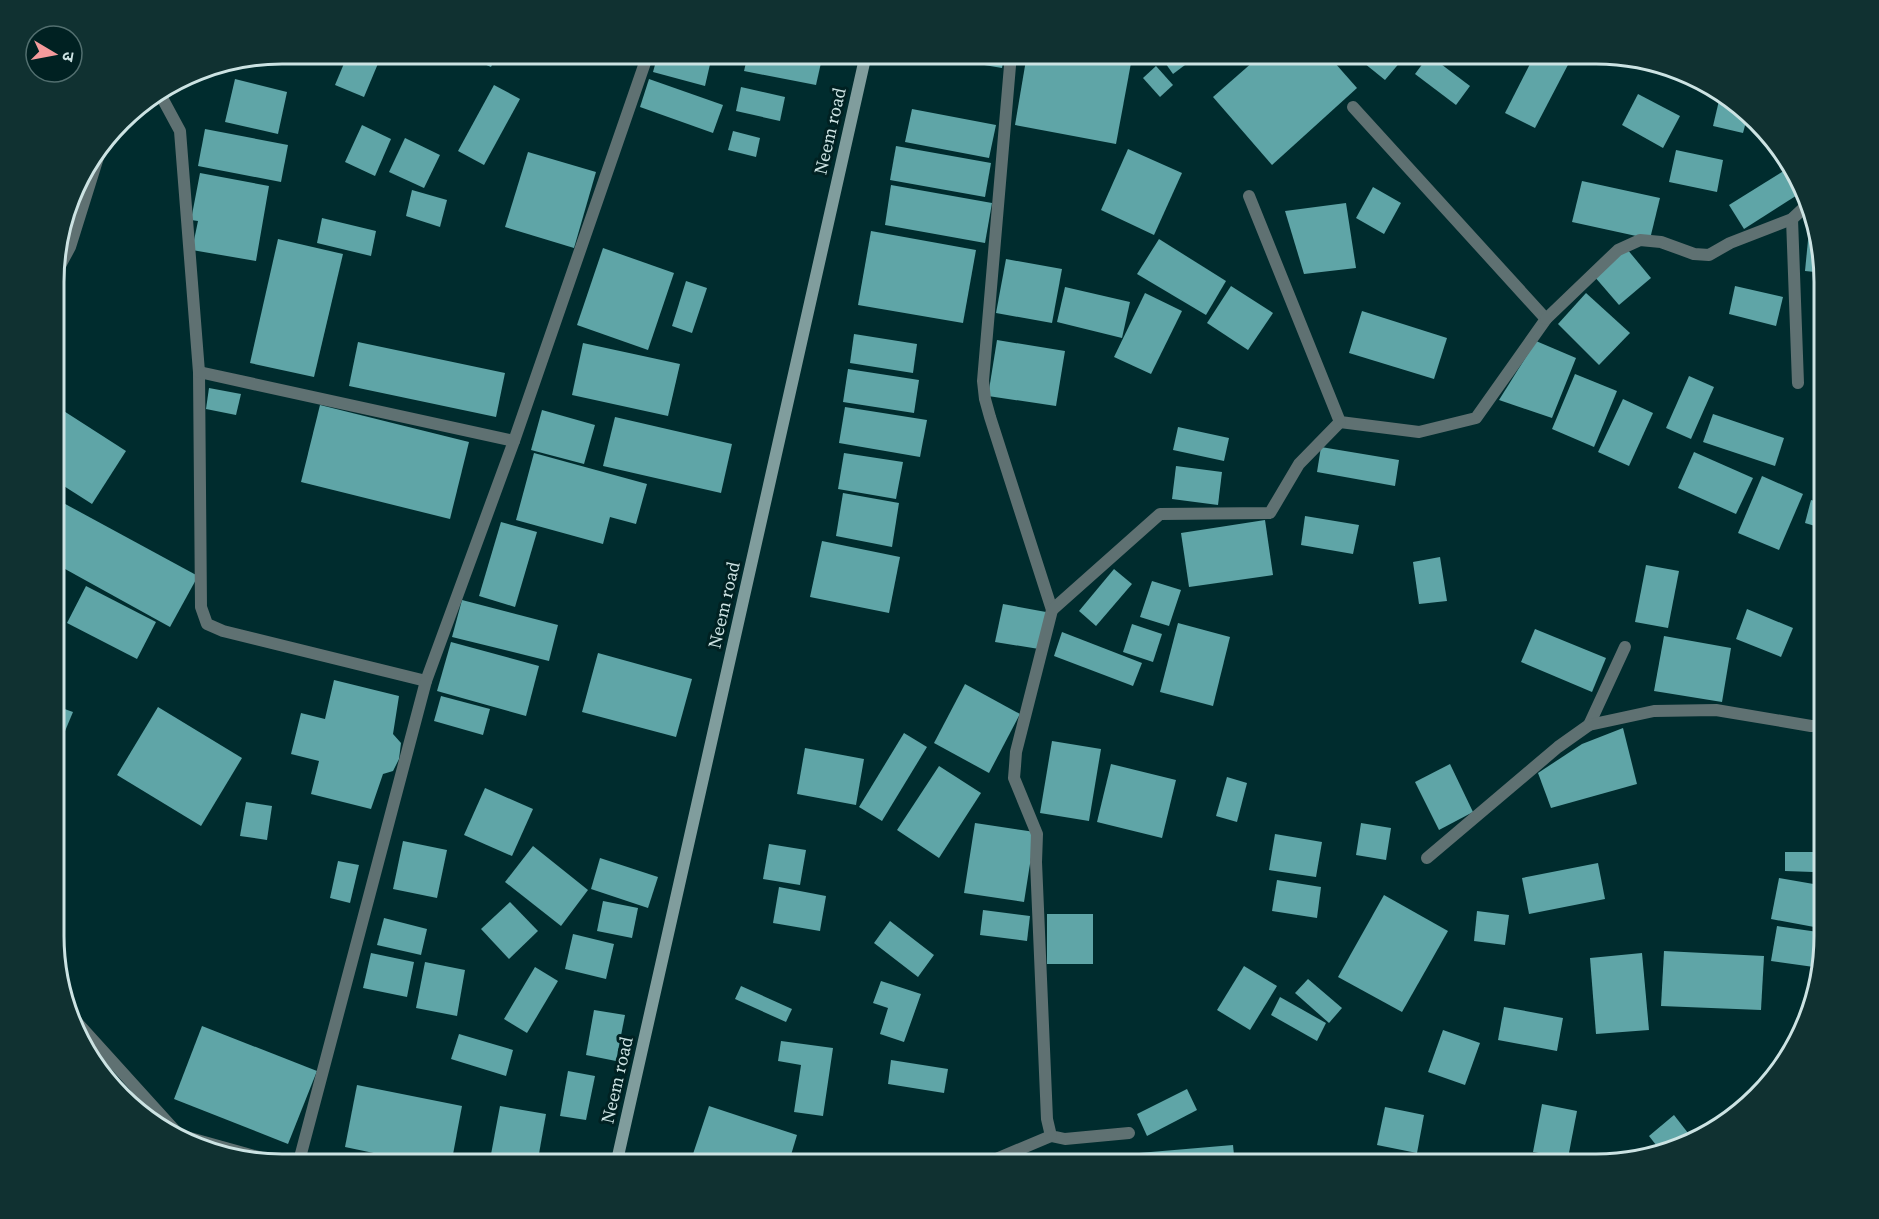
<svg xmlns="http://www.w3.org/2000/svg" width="1879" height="1219" font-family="'Source Serif 4','Noto Sans Devanagari',serif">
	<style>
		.building { fill: #5fa5a7 }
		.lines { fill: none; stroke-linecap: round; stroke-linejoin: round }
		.minor { stroke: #5f7172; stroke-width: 12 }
		.secondary { stroke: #809d9d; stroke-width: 12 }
		.labels { text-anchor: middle; stroke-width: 6; stroke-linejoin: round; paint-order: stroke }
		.street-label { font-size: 18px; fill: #cce3e3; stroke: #002122 }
		.rim { fill: none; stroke: #cce3e3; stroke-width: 3 }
	</style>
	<rect width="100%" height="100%" fill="#002c2e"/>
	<g class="building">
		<path d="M348,54H382L364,97L335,85Z"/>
		<path d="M461,54H497L491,67Z"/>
		<path d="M658,54H688L711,60L705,86L653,72Z"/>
		<path d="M706,54H733L731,62Z"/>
		<path d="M748,54H823L816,85L744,71Z"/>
		<path d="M937,54H1004L1002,68L937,57Z"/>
		<path d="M1027,54H1082L1131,63L1116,144L1015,125Z"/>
		<path d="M1166,54H1184L1189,62L1173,74L1161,57Z"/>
		<path d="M1262,54H1327L1357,88L1272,165L1213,97Z"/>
		<path d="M1363,54H1407L1385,80L1359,59Z"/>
		<path d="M1535,54H1561L1571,59L1535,128L1505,113Z"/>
		<path d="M1429,55L1470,86L1456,105L1415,74Z"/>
		<path d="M1156,66L1173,85L1160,97L1143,78Z"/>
		<path d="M235,79L287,92L278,134L225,122Z"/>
		<path d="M649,79L723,105L713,133L640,107Z"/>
		<path d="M494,85L520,99L484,165L458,151Z"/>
		<path d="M741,87L785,97L780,121L736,111Z"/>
		<path d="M1721,92L1747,118L1743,133L1713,126Z"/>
		<path d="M1638,94L1680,116L1663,148L1622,125Z"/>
		<path d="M912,109L996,125L989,158L905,142Z"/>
		<path d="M362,125L391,139L375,176L345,162Z"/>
		<path d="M205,129L288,145L281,182L198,166Z"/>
		<path d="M733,131L760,138L756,157L728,150Z"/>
		<path d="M405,138L440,155L424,188L389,172Z"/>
		<path d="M896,146L991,163L985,197L890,180Z"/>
		<path d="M1128,149L1182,173L1154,235L1101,210Z"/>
		<path d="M1676,150L1723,160L1717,192L1669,182Z"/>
		<path d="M528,152L596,172L574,248L505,227Z"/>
		<path d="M1790,167L1798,180L1802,192L1744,229L1729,205Z"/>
		<path d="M200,173L269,186L256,261L192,250L198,221L191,220Z"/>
		<path d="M1582,181L1660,198L1650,239L1572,222Z"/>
		<path d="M891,185L992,203L985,243L885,225Z"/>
		<path d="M1373,187L1401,203L1384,234L1356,218Z"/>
		<path d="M412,190L447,200L440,227L406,216Z"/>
		<path d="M1346,203L1356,268L1304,274L1285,211Z"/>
		<path d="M322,218L376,231L371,256L317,243Z"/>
		<path d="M1810,220L1825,268V273L1805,271Z"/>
		<path d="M871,231L976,250L963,323L858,305Z"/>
		<path d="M278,239L343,254L314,377L250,363Z"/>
		<path d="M1159,239L1226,281L1206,315L1137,274Z"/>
		<path d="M603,248L674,273L648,350L577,325Z"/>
		<path d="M1627,249L1651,278L1619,305L1594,276Z"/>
		<path d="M1006,259L1062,269L1052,323L996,313Z"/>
		<path d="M686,281L707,288L692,333L672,326Z"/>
		<path d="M1231,286L1273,313L1248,350L1207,323Z"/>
		<path d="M1735,286L1783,297L1776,326L1729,314Z"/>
		<path d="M1065,287L1130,302L1122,338L1057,322Z"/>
		<path d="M1145,293L1182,311L1151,374L1114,357Z"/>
		<path d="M1586,293L1630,333L1599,365L1558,324Z"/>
		<path d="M1362,311L1447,338L1434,379L1349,353Z"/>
		<path d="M854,334L917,344L913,373L850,363Z"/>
		<path d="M997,340L1065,351L1056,406L988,396Z"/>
		<path d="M1536,341L1576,358L1552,418L1499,400Z"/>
		<path d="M358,342L505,373L496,417L349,386Z"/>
		<path d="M583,343L680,364L668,416L572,395Z"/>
		<path d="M848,369L919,380L914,413L843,402Z"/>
		<path d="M1575,374L1617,391L1594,447L1552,429Z"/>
		<path d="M1689,376L1714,387L1691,439L1666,428Z"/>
		<path d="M209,388L241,394L236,415L206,409Z"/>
		<path d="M1623,399L1653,413L1629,466L1598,452Z"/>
		<path d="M320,405L469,442L450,519L301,482Z"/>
		<path d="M56,406L126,451L92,504L56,481Z"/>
		<path d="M845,407L927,420L920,457L839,443Z"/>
		<path d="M542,410L595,425L584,464L531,450Z"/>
		<path d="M1713,414L1784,438L1775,466L1703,442Z"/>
		<path d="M615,417L732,444L721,493L603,466Z"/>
		<path d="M1178,427L1229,438L1224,461L1173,450Z"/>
		<path d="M1321,447L1399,460L1395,486L1317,472Z"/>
		<path d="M1694,452L1753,478L1736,514L1678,488Z"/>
		<path d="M534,453L647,484L636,524L610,517L603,544L516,520Z"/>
		<path d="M844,453L903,462L896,499L838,489Z"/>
		<path d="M1176,466L1222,472L1218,505L1172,499Z"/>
		<path d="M1762,476L1803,494L1779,550L1738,533Z"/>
		<path d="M843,493L899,503L892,547L836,536Z"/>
		<path d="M56,499L198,576L170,627L56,564Z"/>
		<path d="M1811,500L1825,504V529L1805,523Z"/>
		<path d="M1305,516L1359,525L1353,554L1301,545Z"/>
		<path d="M1265,520L1273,575L1189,587L1181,533Z"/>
		<path d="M501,522L537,532L515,607L479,596Z"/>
		<path d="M822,541L900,557L889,613L810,597Z"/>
		<path d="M1440,557L1447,601L1419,604L1413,562Z"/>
		<path d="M1646,565L1679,571L1668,628L1635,622Z"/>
		<path d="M1114,569L1132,584L1096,626L1079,611Z"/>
		<path d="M1152,581L1181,590L1169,626L1140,617Z"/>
		<path d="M86,586L156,622L137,659L67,623Z"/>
		<path d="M462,600L558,625L549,661L452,637Z"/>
		<path d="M1003,604L1046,612L1039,649L995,642Z"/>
		<path d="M1747,609L1793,628L1781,657L1736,639Z"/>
		<path d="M1178,623L1230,637L1213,706L1160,692Z"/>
		<path d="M1132,624L1162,634L1153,662L1123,652Z"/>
		<path d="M1535,629L1606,658L1592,692L1521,662Z"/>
		<path d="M1062,632L1142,663L1133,686L1054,656Z"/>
		<path d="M1664,636L1731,648L1722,702L1654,691Z"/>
		<path d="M451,642L539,666L526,716L437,691Z"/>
		<path d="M598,653L692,679L676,737L582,712Z"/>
		<path d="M334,680L399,696L393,734L401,743L399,759L393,771L383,774L371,809L311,794L319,761L291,754L301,713L325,719Z"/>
		<path d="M965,684L1020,714L989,773L934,743Z"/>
		<path d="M441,696L490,709L483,735L434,721Z"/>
		<path d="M56,706L73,712L60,743L56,741Z"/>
		<path d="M158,707L242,758L201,826L117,775Z"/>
		<path d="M1623,728L1637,784L1551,808L1538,773L1582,744Z"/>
		<path d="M904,733L927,747L882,821L859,807Z"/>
		<path d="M1820,736L1825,737V770L1815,769Z"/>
		<path d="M1052,741L1101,749L1089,821L1040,813Z"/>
		<path d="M805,748L864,759L856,805L797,794Z"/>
		<path d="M1111,764L1176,780L1162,838L1097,822Z"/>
		<path d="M1450,764L1473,812L1439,830L1415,782Z"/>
		<path d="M939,766L981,793L939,858L897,830Z"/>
		<path d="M1227,777L1247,783L1237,822L1216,816Z"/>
		<path d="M485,788L533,809L512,856L464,835Z"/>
		<path d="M246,802L272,806L267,840L240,836Z"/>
		<path d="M975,823L1035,832L1024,902L964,893Z"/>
		<path d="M1361,823L1391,828L1386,860L1356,855Z"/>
		<path d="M1275,834L1322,842L1316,877L1269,870Z"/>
		<path d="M403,841L447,850L437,898L393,889Z"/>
		<path d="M769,844L806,850L800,885L763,879Z"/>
		<path d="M533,846L588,890L561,926L505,882Z"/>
		<path d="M1785,852H1814L1813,872L1785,871Z"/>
		<path d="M600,858L658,877L648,908L591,889Z"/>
		<path d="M338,861L359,865L350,903L330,898Z"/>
		<path d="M1598,863L1605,899L1529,914L1522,878Z"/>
		<path d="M1779,878L1825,886V929L1771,919Z"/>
		<path d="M1277,880L1321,887L1317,918L1272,911Z"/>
		<path d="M779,887L826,896L820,931L773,923Z"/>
		<path d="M1384,895L1448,931L1402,1012L1338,977Z"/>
		<path d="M603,901L638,908L632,938L597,931Z"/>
		<path d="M510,902L538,931L509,959L481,929Z"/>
		<path d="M983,910L1030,916L1027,941L980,935Z"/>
		<path d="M1477,911L1509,915L1505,945L1474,941Z"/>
		<rect x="1047" y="914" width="46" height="50"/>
		<path d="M384,918L427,929L421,955L377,945Z"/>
		<path d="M890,921L934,955L918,977L874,943Z"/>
		<path d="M1777,926L1825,933V951L1821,968L1771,961Z"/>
		<path d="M573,934L614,944L606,979L565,969Z"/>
		<path d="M1664,951L1764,956L1761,1010L1661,1006Z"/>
		<path d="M371,953L414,962L407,997L363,988Z"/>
		<path d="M1642,953L1649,1030L1596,1034L1590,958Z"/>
		<path d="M425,962L465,970L457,1016L416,1008Z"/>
		<path d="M1244,966L1277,986L1250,1030L1217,1010Z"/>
		<path d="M535,967L558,981L527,1033L504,1019Z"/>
		<path d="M1308,979L1342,1008L1329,1023L1295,993Z"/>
		<path d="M881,981L921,994L904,1042L880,1034L888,1008L873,1003Z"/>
		<path d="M741,986L792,1009L786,1022L735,999Z"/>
		<path d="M1280,997L1326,1023L1317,1041L1271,1015Z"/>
		<path d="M1504,1007L1563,1018L1557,1051L1498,1040Z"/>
		<path d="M594,1010L625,1015L616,1061L586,1055Z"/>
		<path d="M202,1026L317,1071L288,1144L174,1099Z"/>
		<path d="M1443,1030L1480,1043L1465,1085L1428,1072Z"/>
		<path d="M459,1034L513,1050L506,1076L451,1059Z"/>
		<path d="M781,1041L833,1048L823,1116L794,1112L801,1065L778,1061Z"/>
		<path d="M891,1060L948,1069L944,1093L888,1084Z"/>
		<path d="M568,1071L595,1076L586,1120L560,1116Z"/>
		<path d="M357,1085L462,1106L451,1165H431L345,1147Z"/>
		<path d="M1187,1089L1197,1110L1147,1136L1137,1114Z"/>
		<path d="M1542,1104L1577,1111L1568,1158L1533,1152Z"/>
		<path d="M500,1106L546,1114L537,1165H489Z"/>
		<path d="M709,1106L797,1135L788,1165H728L693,1154Z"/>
		<path d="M1385,1107L1424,1115L1417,1153L1377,1145Z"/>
		<path d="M1674,1115L1688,1133L1672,1146L1660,1150L1649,1136Z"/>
		<path d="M1233,1145L1235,1165H1140L1139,1153Z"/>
		<path d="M1460,1157L1461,1165H1387V1162Z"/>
		<path d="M1305,1158L1354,1160V1165H1305Z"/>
	</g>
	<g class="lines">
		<g class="minor">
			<path d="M1011,54L983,381L985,399L990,417L1052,610L1016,752L1015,766L1014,778L1037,834L1036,862L1047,1119L1051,1136L1065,1139L1129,1133"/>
			<path d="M160,94L180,131L199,372L201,607L207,624L223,631L426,681"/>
			<path d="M1249,196L1340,422L1419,432L1476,418L1546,319L1353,107"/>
			<path d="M1792,219L1798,383"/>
			<path d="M56,273L70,247L100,151"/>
			<path d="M1546,319L1618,250L1640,240L1661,242L1694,254L1709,255L1730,243L1792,219L1806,206"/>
			<path d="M199,372L514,441"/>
			<path d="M1052,610L1160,514L1270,513L1299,464L1340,422"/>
			<path d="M1589,725L1625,647"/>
			<path d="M1427,858L1558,747L1589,725L1654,711L1716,710L1811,726H1825"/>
			<path d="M73,1018L179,1135L287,1165"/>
			<path d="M298,1165L426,681L514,441L648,54"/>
			<path d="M982,1165L1051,1136"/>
		</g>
		<path class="secondary" d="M616,1165L866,54"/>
	</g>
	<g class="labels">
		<g class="street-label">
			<text transform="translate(830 131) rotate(-77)" y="6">Neem road</text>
			<text transform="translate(724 605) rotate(-77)" y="6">Neem road</text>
			<text transform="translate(617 1080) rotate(-77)" y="6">Neem road</text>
		</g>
	</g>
	<path d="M0 0H1879V1219H0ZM282 64H1596A218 218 0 0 1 1814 282V936A218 218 0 0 1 1596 1154H282A218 218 0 0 1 64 936V282A218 218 0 0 1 282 64Z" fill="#103131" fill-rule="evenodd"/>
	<path class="rim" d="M282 64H1596A218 218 0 0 1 1814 282V936A218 218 0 0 1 1596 1154H282A218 218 0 0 1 64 936V282A218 218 0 0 1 282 64Z"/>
	<g transform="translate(54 54) rotate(100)"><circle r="28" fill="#002122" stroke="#526f6f" stroke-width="1.5"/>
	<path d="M0-4.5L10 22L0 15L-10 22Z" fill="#f59b9d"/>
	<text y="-9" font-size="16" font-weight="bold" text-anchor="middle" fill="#cce3e3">उ</text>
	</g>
</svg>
